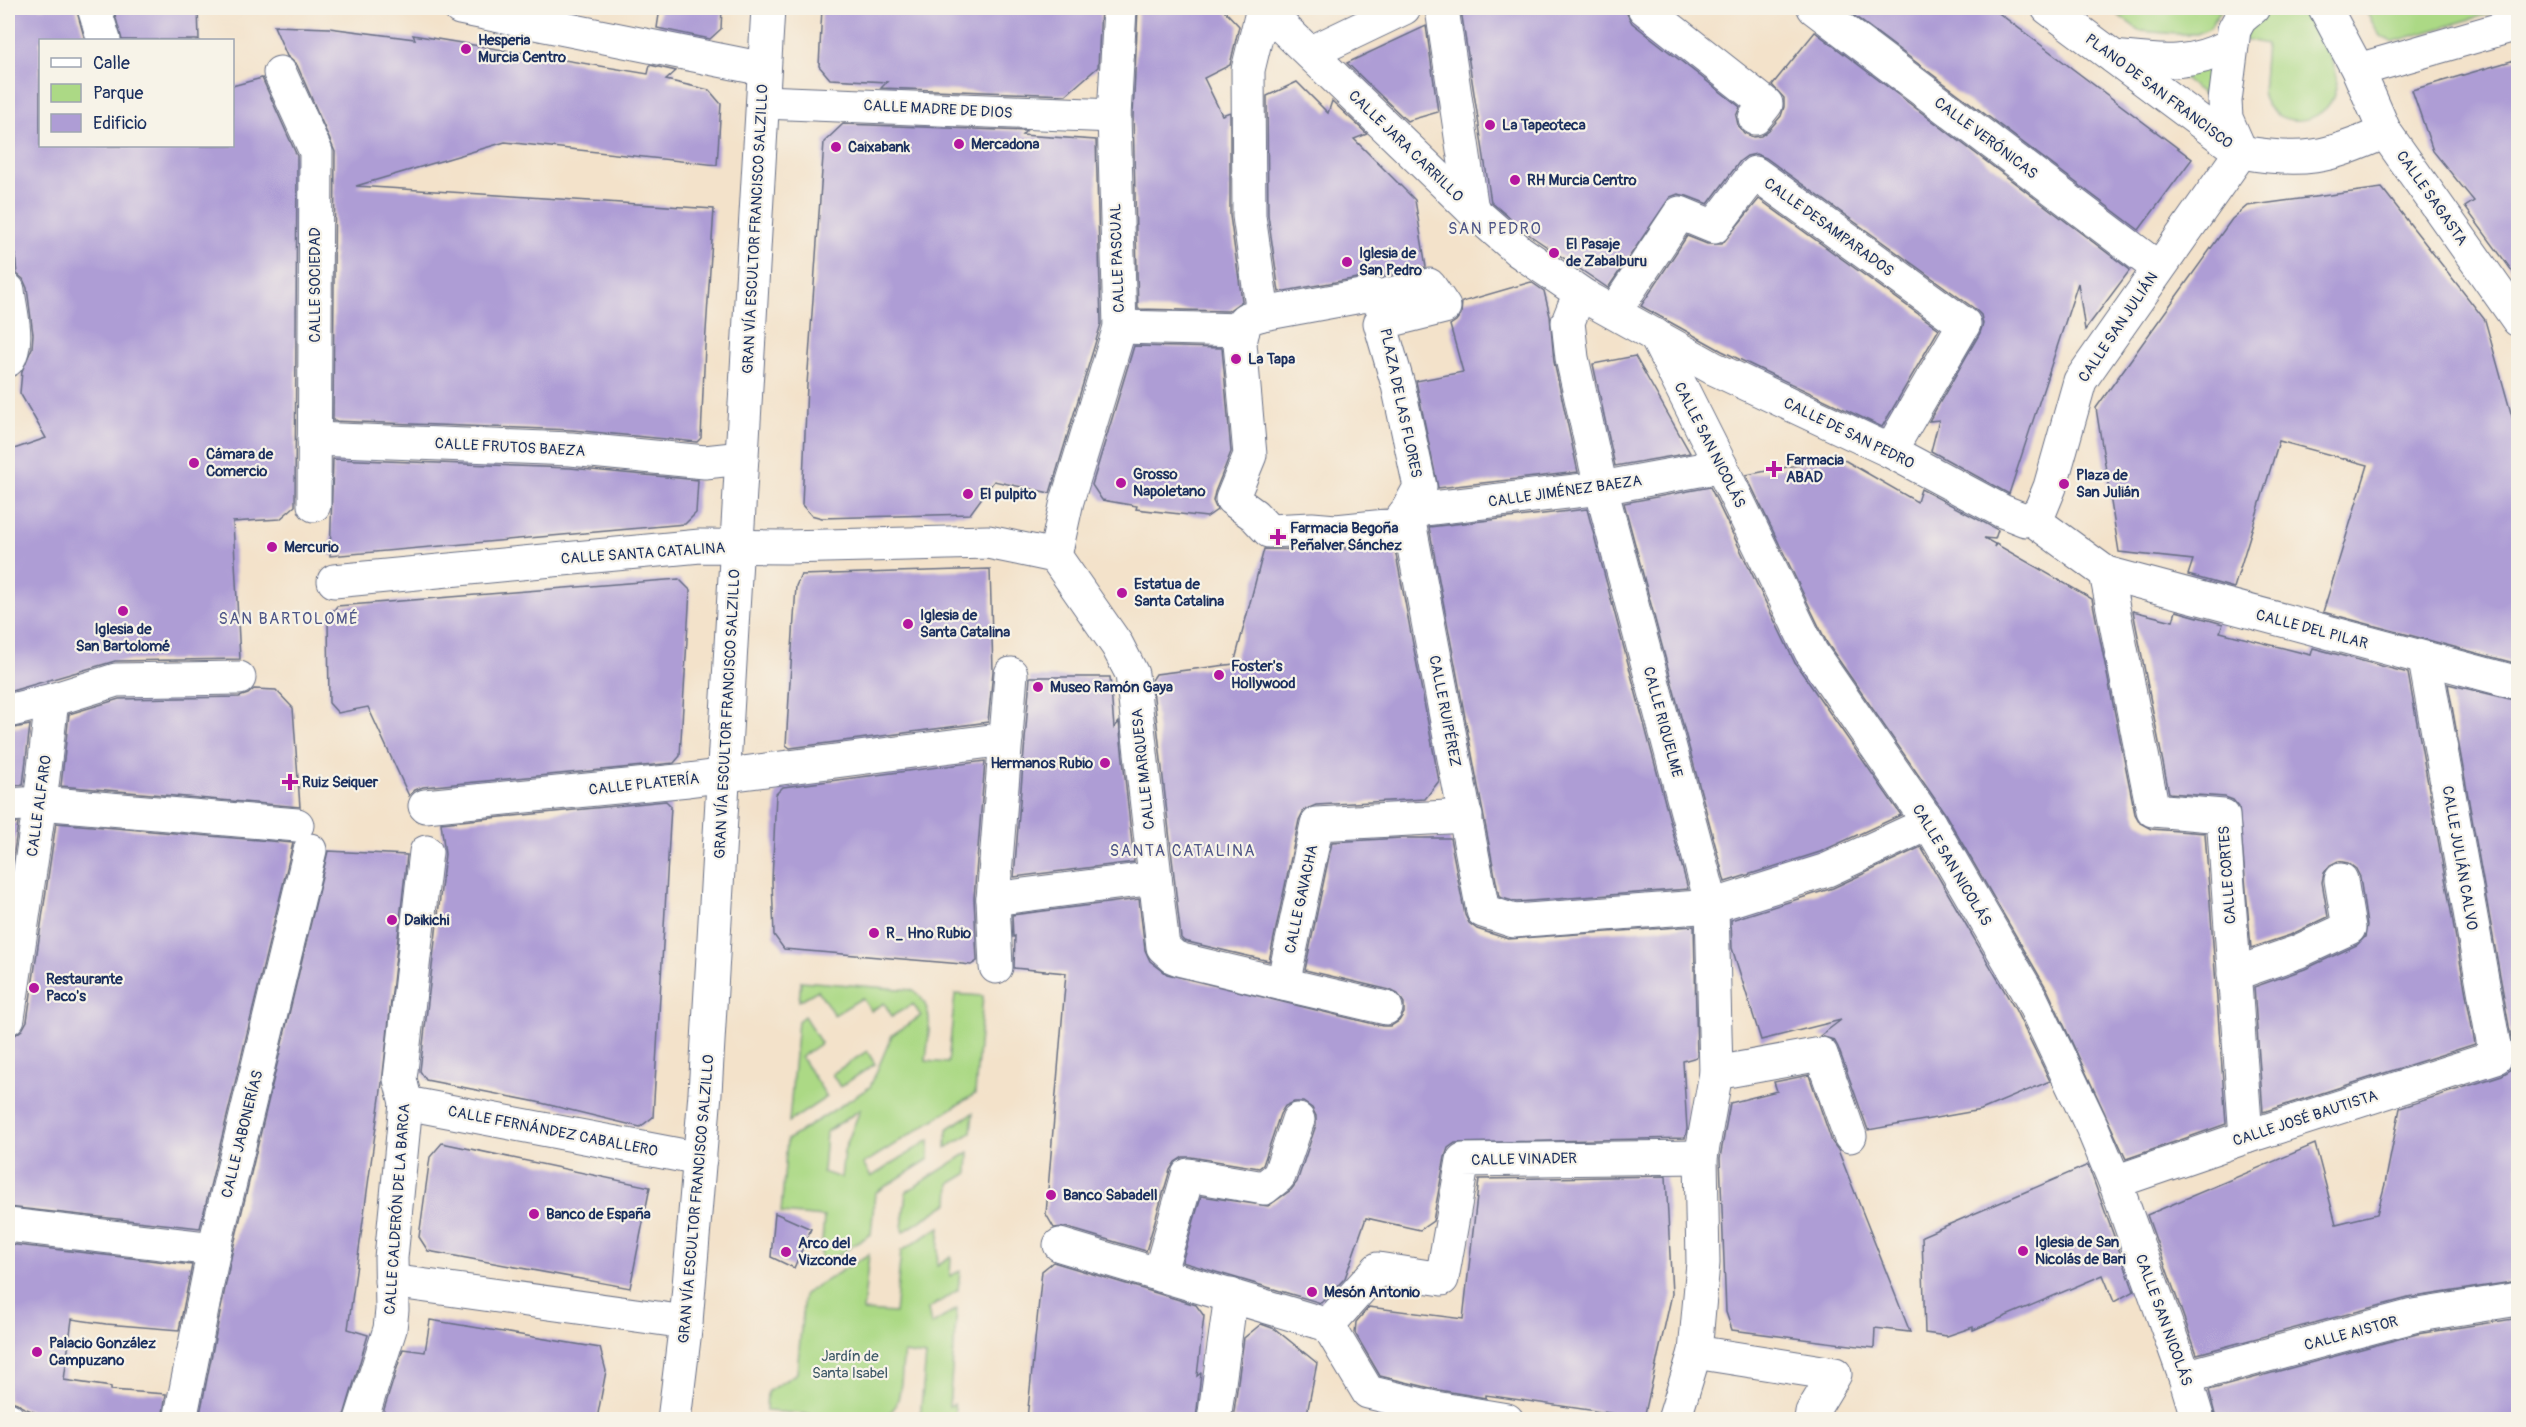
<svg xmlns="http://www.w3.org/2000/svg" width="2526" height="1427" font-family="Pangolin,sans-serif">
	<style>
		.green { fill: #acd985; stroke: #648472; stroke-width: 1.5; fill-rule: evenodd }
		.building { fill: #ae9dd5 }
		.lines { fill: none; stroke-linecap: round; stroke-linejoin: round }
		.minor-casing { stroke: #676e84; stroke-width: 35 }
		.major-casing { stroke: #676e84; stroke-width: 35 }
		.minor { stroke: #fff; stroke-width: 33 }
		.major { stroke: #fff; stroke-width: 33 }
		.poi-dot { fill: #b5179e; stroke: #f7f3e8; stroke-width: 2 }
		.labels { text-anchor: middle; stroke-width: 4.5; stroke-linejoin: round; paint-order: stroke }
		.poi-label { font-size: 15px; font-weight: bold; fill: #1b2f5e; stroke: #f7f3e8; text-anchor: start }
		.street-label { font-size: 15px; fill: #1b2f5e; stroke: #f7f3e8 }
		.park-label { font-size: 15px; fill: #3f5a68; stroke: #f7f3e8 }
		.neighbourhood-label { font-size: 16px; letter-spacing: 1.5px; fill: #4e5688; stroke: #f7f3e8 }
	</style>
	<rect width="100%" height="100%" fill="#f7f3e8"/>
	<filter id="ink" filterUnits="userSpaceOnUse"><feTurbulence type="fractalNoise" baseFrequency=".0167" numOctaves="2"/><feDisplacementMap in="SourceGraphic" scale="12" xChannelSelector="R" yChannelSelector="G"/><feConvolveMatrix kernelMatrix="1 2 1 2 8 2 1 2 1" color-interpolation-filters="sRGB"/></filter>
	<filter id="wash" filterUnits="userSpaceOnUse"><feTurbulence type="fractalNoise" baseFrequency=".008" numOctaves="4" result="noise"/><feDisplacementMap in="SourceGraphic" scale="24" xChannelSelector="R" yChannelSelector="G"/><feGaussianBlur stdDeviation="1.35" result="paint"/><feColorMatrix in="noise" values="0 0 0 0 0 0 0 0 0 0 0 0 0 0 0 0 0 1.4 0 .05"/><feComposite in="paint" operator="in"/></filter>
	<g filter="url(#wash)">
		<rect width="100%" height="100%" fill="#f3e2ca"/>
		<g class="green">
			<path d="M2109,8H2222L2210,28L2197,34H2177L2140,31Z"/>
			<path d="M2269,8L2300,9C2314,26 2333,55 2337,77C2338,81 2336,87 2335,91C2327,127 2271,132 2262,93L2266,44L2244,39L2248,24Z"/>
			<path d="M2364,8H2509L2392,42L2380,36Z"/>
			<path d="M2215,66L2210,99L2174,72Z"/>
			<path d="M801,981L913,990C937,1007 928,1036 926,1061L948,1063L955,994L983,996L975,1094L863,1164L871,1177L929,1140V1159L875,1193L871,1234L820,1267L824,1217L781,1213L787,1140L870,1087L892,1035L921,1016L913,1004L892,1016L884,1003L871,1011L862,998L834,1015L818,990L799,1001ZM860,1110L844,1151L841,1178L823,1172L826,1132Z"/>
			<path d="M804,1016L821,1043L801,1057L827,1097L789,1122L798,1021Z"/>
			<path d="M867,1051L875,1064L840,1087L832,1074Z"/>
			<path d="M973,1113L971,1133L946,1148L947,1129Z"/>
			<path d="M969,1152L968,1173L950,1184L949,1203L903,1232L902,1229L906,1192Z"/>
			<path d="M940,1227L937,1266L951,1257L950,1276L960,1271L958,1290L928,1309L931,1325L957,1309L949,1406L954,1404L956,1419L920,1418L926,1356L904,1353C899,1378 907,1418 872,1419L766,1411L767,1392L797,1373L804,1294L869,1254L863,1311L895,1313L901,1251Z"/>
		</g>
		<g id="blocks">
			<g class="building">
				<path d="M8,8H76L85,40H40V146H232V86L262,78L297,156L295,506L280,519L233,522L240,659L115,661L8,692V451L46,438L20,393L22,371L32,348L33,334L27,288L23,279L17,274L8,182Z"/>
				<path d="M113,8H198L199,40H122Z"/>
				<path d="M660,8H722L721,29L710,39L657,28Z"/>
				<path d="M822,8H1101L1098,67L1066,95L881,88L887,82L830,79L819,66Z"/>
				<path d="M1138,8H1222L1239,26L1230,65L1204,78L1222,115L1230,112V216L1242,301L1228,311L1138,309L1133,116Z"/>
				<path d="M1463,8H1624L1632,23L1740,107L1736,116L1738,125L1744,133L1753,137L1761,136L1769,130L1781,116L1784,107V98L1772,85L1815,32L2130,270L2085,330L2078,283L2009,494L1931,451L1939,420L1929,421L1980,333L1983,324L1981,315L1975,309L1766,158L1756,154L1747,156L1740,161L1708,204L1687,196L1678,194L1670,197L1608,288L1531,236L1491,202L1461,10Z"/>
				<path d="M1844,8H1992L2192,159L2139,230Z"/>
				<path d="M274,26L329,28L415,39L413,35L648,74L650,65L676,71L666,80L709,90L721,104L717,165L505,142L356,186L714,209L705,346L701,438L697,442L572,430L333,421L335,152L297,65L287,56Z"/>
				<path d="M1426,26L1438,112L1407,121L1347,63Z"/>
				<path d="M2518,59V279L2465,207L2474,201L2433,151L2412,90Z"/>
				<path d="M1297,82L1328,113L1332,101L1367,134L1354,139L1415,200L1426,267L1380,277L1369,276L1279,292L1268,215L1267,96Z"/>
				<path d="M843,124L1026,131L1022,135L1096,140L1101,324L1050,493L994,481L970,514L822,518L811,515L802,505L807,385L824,142Z"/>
				<path d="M2382,188L2485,320L2518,438V664L2323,612L2368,465L2279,441L2234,588L2188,575L2193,560L2119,552L2096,408L2232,219L2247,206Z"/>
				<path d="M1759,199L1939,329L1882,427L1722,351L1641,306L1687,236L1707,244H1722Z"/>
				<path d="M1531,282L1544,291L1550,316L1554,362L1578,472L1438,488L1416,381L1463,372L1450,325L1456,321L1461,314L1462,302Z"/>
				<path d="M1134,346L1222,348L1231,452L1215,492L1213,501L1217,510L1207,517L1136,509L1137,506L1102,500L1092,485Z"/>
				<path d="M1635,356L1690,453L1615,466L1593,364Z"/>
				<path d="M1839,457L1917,502L1921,489L1998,530L1995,539L1984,538L1995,544L1994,547L1996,544L2092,599L2135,814L2140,823L2151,829L2205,833L2226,1124L2126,1159L2048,991L1944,812L1827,643L1746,475Z"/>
				<path d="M333,459L570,468L698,480L696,513L685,524L330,556Z"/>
				<path d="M1710,487L1795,663L1901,815L1820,852L1725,882L1624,503Z"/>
				<path d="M1587,509L1688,889L1516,902L1499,897L1429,527Z"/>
				<path d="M1394,544L1439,781L1425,799L1316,805L1304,810L1299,820L1269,961L1184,941L1181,938L1152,680L1156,674L1234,664L1264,549L1338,550Z"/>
				<path d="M990,569L993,671L988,722L790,748L786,745L796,586L801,575Z"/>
				<path d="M679,579L690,590L680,756L674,763L423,787L415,790L409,796L368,707L338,713L329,703L328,618L337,606Z"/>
				<path d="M2133,611L2173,621L2176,611L2223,624L2220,632L2311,655L2313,648L2408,673L2475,1044L2263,1112L2254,987L2305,969L2357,945L2365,937L2367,925L2360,877L2356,869L2348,863L2338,861L2330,865L2324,873L2322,882L2328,917L2290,935L2251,948L2239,807L2233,800L2225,797L2169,793Z"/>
				<path d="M1030,677H1110L1114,728L1119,722L1134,862L1014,877Z"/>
				<path d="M2448,684L2518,701V1281L2408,1298L2197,1354L2147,1215L2315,1144L2336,1224L2377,1214L2385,1184L2400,1108L2502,1075L2509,1071L2514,1063V1054Z"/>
				<path d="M254,689L276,690L293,708L300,807L61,786L69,714L119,699L239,697L248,694Z"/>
				<path d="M30,725L23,785L8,786V729Z"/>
				<path d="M985,761L974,898L977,961L971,965L962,964L784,949L774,935L772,881L776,794L783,787Z"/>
				<path d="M666,801L671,806L653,1117L640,1127L537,1102L426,1080L420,1071L445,854L441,823Z"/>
				<path d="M8,823H18L8,894Z"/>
				<path d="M56,823L293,843L200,1228L8,1207V1036L15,1035L22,1030L27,1021Z"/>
				<path d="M1401,838H1450L1465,915L1469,923L1477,929L1508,939L1694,926L1697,1057L1683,1061L1687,1129L1685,1138L1455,1143L1448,1148L1445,1157L1433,1221L1420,1230L1366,1218L1345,1278L1321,1303L1182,1262L1201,1196L1268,1206L1291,1190L1297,1182L1316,1125V1116L1312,1108L1303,1102H1294L1285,1106L1280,1114L1263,1165L1259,1168L1191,1157H1183L1175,1162L1170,1170L1146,1251L1065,1227L1054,1228L1046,1214L1066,973L1014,968L1015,936L1013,937L1012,915L1139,899L1145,950L1150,961L1167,974L1382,1026H1391L1399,1021L1404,1013V1003L1398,994L1390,990L1305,970L1332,842Z"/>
				<path d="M1921,847L2015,1009L2050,1081L1981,1110L1868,1130L1838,1047L1834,1040L1820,1036L1841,1020L1761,1040L1732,948L1731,920L1833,888Z"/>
				<path d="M328,851L407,855L382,1083L348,1329L368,1335L343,1419H199L232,1253Z"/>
				<path d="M1809,1075L1832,1142L1838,1150L1910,1332L1875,1328L1874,1348L1732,1330L1726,1312L1720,1158L1730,1103L1777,1091L1774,1082Z"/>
				<path d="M442,1143L650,1187L630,1288L428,1251L419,1237L430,1157Z"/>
				<path d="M2088,1165L2134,1291L2114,1302L2103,1275L1973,1330V1327L1947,1336L1925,1333L1922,1236Z"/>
				<path d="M1666,1176L1672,1294L1644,1418L1486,1395V1398L1439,1390L1380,1376L1355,1333L1356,1322L1369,1307L1463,1319L1479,1179Z"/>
				<path d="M775,1213L811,1229L794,1268L771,1257Z"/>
				<path d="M8,1244L192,1265L179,1330L106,1324L72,1319L64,1380L111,1387V1390L166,1394L162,1419H50L22,1407L17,1403L8,1400Z"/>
				<path d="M1053,1262L1196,1305L1204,1316L1197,1376L1201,1373L1196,1419H1027L1042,1271Z"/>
				<path d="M2513,1319L2518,1354V1419H2216L2209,1390L2417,1334Z"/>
				<path d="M430,1320L600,1348L606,1371L597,1419H381L403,1349L425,1352Z"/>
				<path d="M1261,1324L1275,1329L1317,1363L1306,1419H1233L1244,1338Z"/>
			</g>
		</g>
	</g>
	<g filter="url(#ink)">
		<use href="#blocks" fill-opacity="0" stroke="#676e84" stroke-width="1.5"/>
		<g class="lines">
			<g class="minor-casing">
				<g id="minor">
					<path d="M94,8L104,40"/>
					<path d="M460,8L764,69"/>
					<path d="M1263,8L1472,210L1519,251L1586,297L1713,368L1890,451L2002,511L2025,520L2032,519L2106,573L2518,683"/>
					<path d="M1263,8L1248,70L1249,216L1263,314"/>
					<path d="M1644,8L1766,104L1755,118"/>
					<path d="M1814,8L2158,268"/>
					<path d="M2048,8L2241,152C2303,163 2327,158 2385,132"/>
					<path d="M2325,8L2358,70L2385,132L2518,320"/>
					<path d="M1442,9L1472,210"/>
					<path d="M1310,53L1404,8"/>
					<path d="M2114,57C2160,62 2188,67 2231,45"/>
					<path d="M2358,70L2518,24"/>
					<path d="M280,73L316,152L314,505"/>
					<path d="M763,102L1114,116"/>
					<path d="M2241,152L2226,118L2225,101L2234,30L2240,19L2253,8"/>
					<path d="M1429,285L1444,307L1380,323L1398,385L1420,487L1407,511L1396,525L1336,531L1312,529L1269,531L1254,515L1232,499L1250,455L1240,343L1243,330V322L1246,319L1263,314L1372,294L1373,298Z"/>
					<path d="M8,290C10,311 20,341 8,360"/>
					<path d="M1586,297L1574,307L1568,322L1572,358L1601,488L1712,906L1716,1073L1701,1157L1703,1263L1695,1352L1674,1420"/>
					<path d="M1614,312L1680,213L1714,227L1755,173L1964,324L1890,451"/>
					<path d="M1120,327L1243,330"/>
					<path d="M1655,335L1721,466L1811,652L1929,823L2032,1000L2092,1127L2115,1182L2185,1377L2198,1420"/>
					<path d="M314,439L571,449L705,462L742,458"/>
					<path d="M1721,466L1601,488L1407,511L1483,911L1514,921L1712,906L1827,870L1929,823"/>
					<path d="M2032,519L2041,509L2050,487L2080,381L2241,152"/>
					<path d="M1055,556L1067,501L1120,327L1114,116L1120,8"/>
					<path d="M2106,573L2153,810L2223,816L2246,1137"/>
					<path d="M334,581L700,546L786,547L988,542L1055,556L1117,645L1132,674L1163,947L1174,957L1182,960L1283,984L1317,824L1466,816"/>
					<path d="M8,711L52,700L116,680L239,678"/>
					<path d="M8,805L40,803L297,825"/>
					<path d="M425,806L688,780L1006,739"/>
					<path d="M993,899L1155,878"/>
					<path d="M996,967L993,899L1011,674"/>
					<path d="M2234,974L2297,952L2349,928L2341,880"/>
					<path d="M1283,984L1386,1008"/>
					<path d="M8,1018L40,803L52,700"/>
					<path d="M1716,1073L1821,1054L1850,1136"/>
					<path d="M406,1103L700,1159"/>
					<path d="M2115,1182L2246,1137L2496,1057L2425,660"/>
					<path d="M8,1225L214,1249"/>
					<path d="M1060,1245L1328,1325L1368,1392L1435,1408L1507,1420"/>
					<path d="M1159,1275L1188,1175L1264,1188L1279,1176L1298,1120"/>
					<path d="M391,1281L686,1322"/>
					<path d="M1328,1325L1378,1269L1442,1279L1463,1160L1701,1157"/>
					<path d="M1695,1352L1835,1374L1812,1412L1811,1420"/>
					<path d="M2185,1377L2413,1316L2518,1299"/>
					<path d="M8,1419V1420"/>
					<path d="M180,1420L214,1249L310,850"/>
					<path d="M361,1420L390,1329L392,1310L391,1258L406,1103L400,1079L426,852"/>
					<path d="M1214,1420L1231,1295"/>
				</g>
			</g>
			<g class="major-casing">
				<path id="major" d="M674,1420L686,1322L705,1093L768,8"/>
			</g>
			<use href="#minor" class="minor"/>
			<use href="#major" class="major"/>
		</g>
	</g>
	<g class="poi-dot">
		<circle cx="466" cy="49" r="6"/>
		<circle cx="1490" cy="125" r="6"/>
		<circle cx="959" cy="144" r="6"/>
		<circle cx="836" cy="147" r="6"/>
		<circle cx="1515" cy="180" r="6"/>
		<circle cx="1554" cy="253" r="6"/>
		<circle cx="1347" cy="262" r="6"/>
		<circle cx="1236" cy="359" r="6"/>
		<circle cx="194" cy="463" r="6"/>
		<path d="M1771 460h6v6h6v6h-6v6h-6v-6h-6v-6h6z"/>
		<circle cx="1121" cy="483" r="6"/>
		<circle cx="2064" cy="484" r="6"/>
		<circle cx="968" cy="494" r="6"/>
		<path d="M1275 528h6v6h6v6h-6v6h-6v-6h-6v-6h6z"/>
		<circle cx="272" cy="547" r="6"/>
		<circle cx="1122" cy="593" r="6"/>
		<circle cx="123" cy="611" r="6"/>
		<circle cx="908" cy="624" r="6"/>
		<circle cx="1219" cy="675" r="6"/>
		<circle cx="1038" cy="687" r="6"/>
		<circle cx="1105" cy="763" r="6"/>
		<path d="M287 773h6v6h6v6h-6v6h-6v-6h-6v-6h6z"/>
		<circle cx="392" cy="920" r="6"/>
		<circle cx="874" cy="933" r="6"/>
		<circle cx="34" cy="988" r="6"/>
		<circle cx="1051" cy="1195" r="6"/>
		<circle cx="534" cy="1214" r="6"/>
		<circle cx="2023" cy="1251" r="6"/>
		<circle cx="786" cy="1252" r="6"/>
		<circle cx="1312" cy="1292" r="6"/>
		<circle cx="37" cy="1352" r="6"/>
	</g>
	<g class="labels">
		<g class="poi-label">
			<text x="478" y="45">Hesperia<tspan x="478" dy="17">Murcia Centro</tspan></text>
			<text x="1502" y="130">La Tapeoteca</text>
			<text x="971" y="149">Mercadona</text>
			<text x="848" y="152">Caixabank</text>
			<text x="1527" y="185">RH Murcia Centro</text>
			<text x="1566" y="249">El Pasaje<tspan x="1566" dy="17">de Zabalburu</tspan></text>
			<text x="1359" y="258">Iglesia de<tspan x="1359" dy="17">San Pedro</tspan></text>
			<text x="1248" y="364">La Tapa</text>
			<text x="206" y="459">Cámara de<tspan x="206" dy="17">Comercio</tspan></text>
			<text x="1786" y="465">Farmacia<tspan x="1786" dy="17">ABAD</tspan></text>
			<text x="1133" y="479">Grosso<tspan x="1133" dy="17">Napoletano</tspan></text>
			<text x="2076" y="480">Plaza de<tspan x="2076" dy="17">San Julián</tspan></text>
			<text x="980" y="499">El pulpito</text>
			<text x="1290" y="533">Farmacia Begoña<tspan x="1290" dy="17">Peñalver Sánchez</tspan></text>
			<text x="284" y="552">Mercurio</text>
			<text x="1134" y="589">Estatua de<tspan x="1134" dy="17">Santa Catalina</tspan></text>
			<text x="920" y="620">Iglesia de<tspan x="920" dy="17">Santa Catalina</tspan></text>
			<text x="123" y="634" text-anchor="middle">Iglesia de<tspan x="123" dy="17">San Bartolomé</tspan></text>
			<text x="1231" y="671">Foster's<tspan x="1231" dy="17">Hollywood</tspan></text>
			<text x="1050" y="692">Museo Ramón Gaya</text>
			<text x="1093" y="768" text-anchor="end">Hermanos Rubio</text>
			<text x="302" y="787">Ruiz Seiquer</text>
			<text x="404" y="925">Daikichi</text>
			<text x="886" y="938">R_ Hno Rubio</text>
			<text x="46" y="984">Restaurante<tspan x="46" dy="17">Paco's</tspan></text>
			<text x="1063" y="1200">Banco Sabadell</text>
			<text x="546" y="1219">Banco de España</text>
			<text x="2035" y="1247">Iglesia de San<tspan x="2035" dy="17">Nicolás de Bari</tspan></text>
			<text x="798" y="1248">Arco del<tspan x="798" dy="17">Vizconde</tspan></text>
			<text x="1324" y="1297">Mesón Antonio</text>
			<text x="49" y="1348">Palacio González<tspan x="49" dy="17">Campuzano</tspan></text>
		</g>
		<g class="street-label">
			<text transform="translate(2159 91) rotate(37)" y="5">PLANO DE SAN FRANCISCO</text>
			<text transform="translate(938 109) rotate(3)" y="5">CALLE MADRE DE DIOS</text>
			<text transform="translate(1986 138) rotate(37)" y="5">CALLE VERÓNICAS</text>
			<text transform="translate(1406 146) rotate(44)" y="5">CALLE JARA CARRILLO</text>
			<text transform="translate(2432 198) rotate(55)" y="5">CALLE SAGASTA</text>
			<text transform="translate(1829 227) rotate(36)" y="5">CALLE DESAMPARADOS</text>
			<text transform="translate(755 229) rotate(-87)" y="5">GRAN VÍA ESCULTOR FRANCISCO SALZILLO</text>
			<text transform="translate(1117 258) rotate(-92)" y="5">CALLE PASCUAL</text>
			<text transform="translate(315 285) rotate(-90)" y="5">CALLE SOCIEDAD</text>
			<text transform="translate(2118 327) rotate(-56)" y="5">CALLE SAN JULIÁN</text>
			<text transform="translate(1401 403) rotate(78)" y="5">PLAZA DE LAS FLORES</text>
			<text transform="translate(1849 433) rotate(26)" y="5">CALLE DE SAN PEDRO</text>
			<text transform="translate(1710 445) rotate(63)" y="5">CALLE SAN NICOLÁS</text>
			<text transform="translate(510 447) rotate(3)" y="5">CALLE FRUTOS BAEZA</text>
			<text transform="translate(1565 491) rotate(-8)" y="5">CALLE JIMÉNEZ BAEZA</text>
			<text transform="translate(643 553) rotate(-4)" y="5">CALLE SANTA CATALINA</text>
			<text transform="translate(2312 629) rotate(15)" y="5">CALLE DEL PILAR</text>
			<text transform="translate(1445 711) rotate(79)" y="5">CALLE RUIPÉREZ</text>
			<text transform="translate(727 714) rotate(-87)" y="5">GRAN VÍA ESCULTOR FRANCISCO SALZILLO</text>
			<text transform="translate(1663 722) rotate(75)" y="5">CALLE RIQUELME</text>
			<text transform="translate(1143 769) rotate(-96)" y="5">CALLE MARQUESA</text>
			<text transform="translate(644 784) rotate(-6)" y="5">CALLE PLATERÍA</text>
			<text transform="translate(39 806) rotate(-82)" y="5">CALLE ALFARO</text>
			<text transform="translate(2460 858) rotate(80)" y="5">CALLE JULIÁN CALVO</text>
			<text transform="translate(1952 865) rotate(59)" y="5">CALLE SAN NICOLÁS</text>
			<text transform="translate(2227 875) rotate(-94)" y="5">CALLE CORTES</text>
			<text transform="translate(1301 899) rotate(-78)" y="5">CALLE GAVACHA</text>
			<text transform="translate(2305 1118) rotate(-18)" y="5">CALLE JOSÉ BAUTISTA</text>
			<text transform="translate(553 1131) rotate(11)" y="5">CALLE FERNÁNDEZ CABALLERO</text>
			<text transform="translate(242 1134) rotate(-76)" y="5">CALLE JABONERÍAS</text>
			<text transform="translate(1524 1159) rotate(-1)" y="5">CALLE VINADER</text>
			<text transform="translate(696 1199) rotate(-85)" y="5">GRAN VÍA ESCULTOR FRANCISCO SALZILLO</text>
			<text transform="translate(397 1209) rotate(-86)" y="5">CALLE CALDERÓN DE LA BARCA</text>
			<text transform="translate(2164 1320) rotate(70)" y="5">CALLE SAN NICOLÁS</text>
			<text transform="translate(2351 1333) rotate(-15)" y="5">CALLE AISTOR</text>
		</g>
		<g class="park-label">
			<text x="850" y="1361">Jardín de<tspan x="850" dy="17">Santa Isabel</tspan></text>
		</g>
		<g class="neighbourhood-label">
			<text x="1495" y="234">SAN PEDRO</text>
			<text x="289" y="624">SAN BARTOLOMÉ</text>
			<text x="1183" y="856">SANTA CATALINA</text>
		</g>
	</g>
	<rect width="2526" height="1427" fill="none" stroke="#f7f3e8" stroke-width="30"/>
	<rect x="39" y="39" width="195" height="108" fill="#f7f3e8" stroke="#9fa5b1" stroke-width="1.5"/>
	<rect x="51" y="58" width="30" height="9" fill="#ffffff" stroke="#9fa5b1" stroke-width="1.5"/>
	<text x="93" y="69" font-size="18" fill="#1b2f5e">Calle</text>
	<rect x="51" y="84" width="30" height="18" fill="#acd985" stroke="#9fa5b1" stroke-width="1.5"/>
	<text x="93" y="99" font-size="18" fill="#1b2f5e">Parque</text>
	<rect x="51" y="114" width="30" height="18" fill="#ae9dd5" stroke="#9fa5b1" stroke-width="1.5"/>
	<text x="93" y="129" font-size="18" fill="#1b2f5e">Edificio</text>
</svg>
